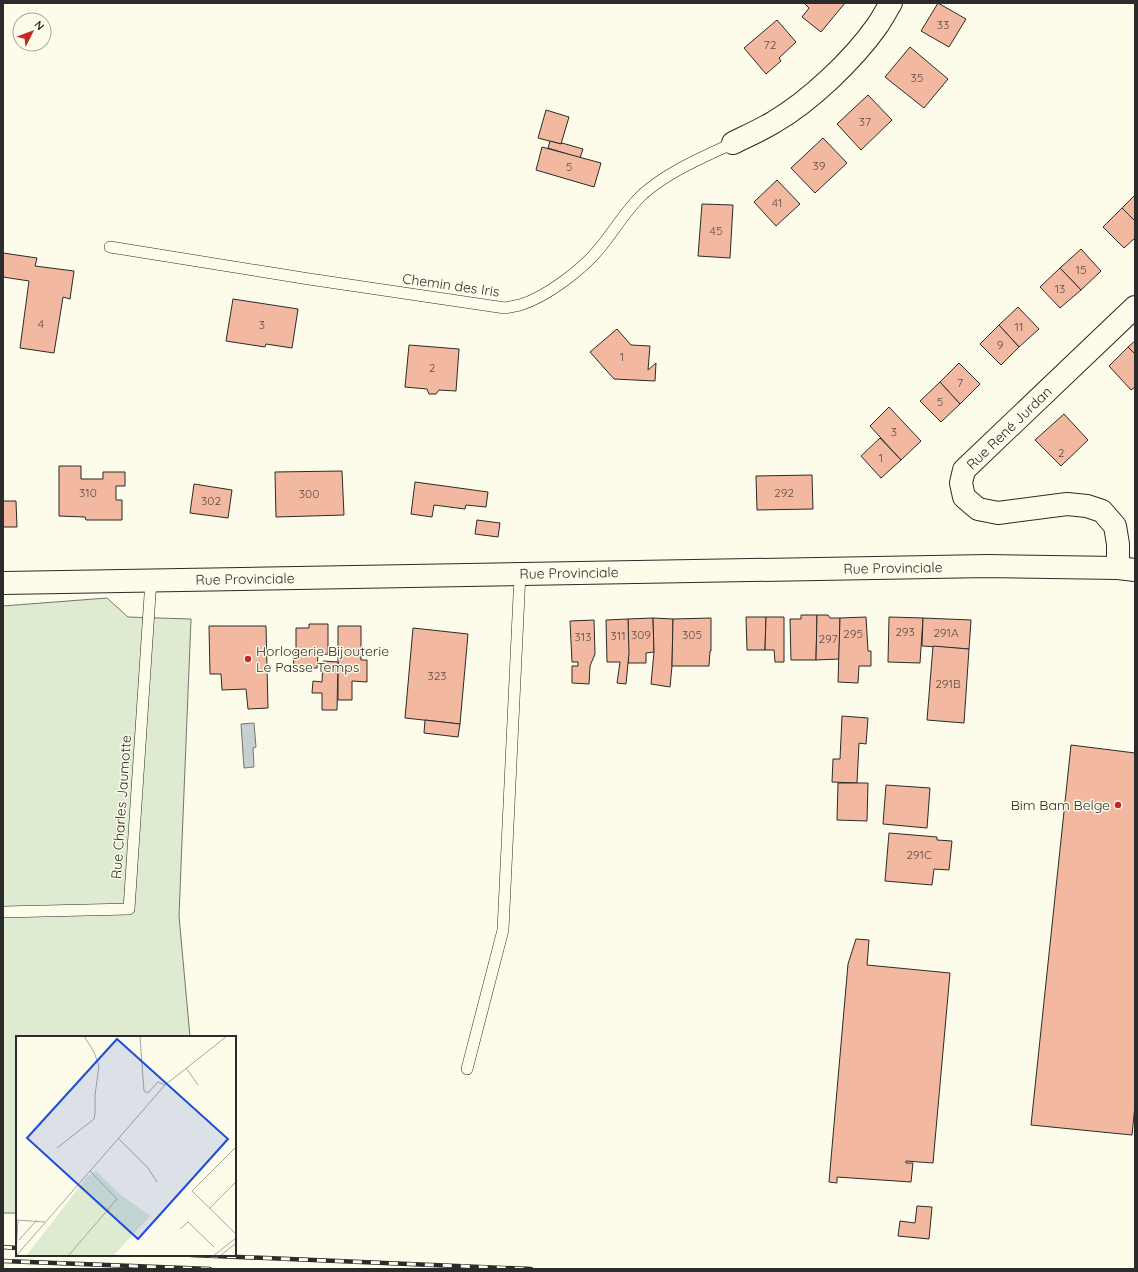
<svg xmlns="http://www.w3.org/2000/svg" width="1138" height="1272" font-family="Quicksand,sans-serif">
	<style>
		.green { fill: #deebd1; stroke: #74746e }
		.water { fill: #c7d0d0; stroke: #74746e }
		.building { fill: #f2b8a0; stroke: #2b2b2b }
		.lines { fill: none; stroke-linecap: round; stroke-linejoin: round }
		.service-casing { stroke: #2b2b2b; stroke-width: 12 }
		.minor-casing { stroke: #2b2b2b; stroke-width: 24 }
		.secondary-casing { stroke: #2b2b2b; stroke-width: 24 }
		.service { stroke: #fdfbea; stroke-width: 11 }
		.minor { stroke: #fdfbea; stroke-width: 22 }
		.secondary { stroke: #fdfbea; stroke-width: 22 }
		.rail-casing { stroke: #2b2b2b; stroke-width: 4.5 }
		.rail { stroke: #fdfbea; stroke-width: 3; stroke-dasharray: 9; stroke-linecap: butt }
		.poi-dot { fill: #c62828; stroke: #fdfbea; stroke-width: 1.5 }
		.labels { text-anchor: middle; stroke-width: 3; stroke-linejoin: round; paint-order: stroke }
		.number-label { font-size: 12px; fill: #5d4e48 }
		.street-label { font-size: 14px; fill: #2b2b2b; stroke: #fdfbea }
		.poi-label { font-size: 14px; fill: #2b2b2b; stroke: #fdfbea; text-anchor: start }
		.inset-road { fill: none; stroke: #a9a89e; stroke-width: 1 }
		.view { fill: #1d4ed8; fill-opacity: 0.15; stroke: #1d4ed8; stroke-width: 2 }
		.inset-edge { fill: none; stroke: #2b2b2b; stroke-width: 2 }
	</style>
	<rect width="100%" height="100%" fill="#fdfbea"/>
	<path class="green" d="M107,598L128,617L191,619L179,916L190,1037H17V1213H3V606Z"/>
	<path class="water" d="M254,723L256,747L253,748L254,767L244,768L241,724Z"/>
	<g class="building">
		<path d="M804,3H845L821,32L802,17L809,8Z"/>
		<path d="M938,3L966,19L949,47L921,31Z"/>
		<path d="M777,20L796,42L779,58L781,61L766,74L744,48Z"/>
		<path d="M910,47L948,79L924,108L885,77Z"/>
		<path d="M868,95L892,120L861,150L837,124Z"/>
		<path d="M546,110L569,117L561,144L538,138Z"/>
		<path d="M823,138L847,163L815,193L791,168Z"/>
		<path d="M550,141L561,144L562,143L583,149L580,158L548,148Z"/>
		<path d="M542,147L601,163L594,187L536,170Z"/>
		<path d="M777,180L800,204L776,226L754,202Z"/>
		<path d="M1135,195V221L1122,208Z"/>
		<path d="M702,204L733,205L730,258L698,256Z"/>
		<path d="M1122,208L1135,221V238L1124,248L1103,227Z"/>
		<path d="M1081,249L1101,271L1081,290L1060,268Z"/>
		<path d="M3,253L37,258L35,266L74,271L70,299L63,297L54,353L20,348L29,281L3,277Z"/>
		<path d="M1060,268L1081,290L1060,308L1040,287Z"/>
		<path d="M233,299L298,309L292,348L266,344L265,347L226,341Z"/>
		<path d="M1018,307L1039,329L1019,347L999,325Z"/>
		<path d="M999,325L1019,347L1001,365L980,344Z"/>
		<path d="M617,329L631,345L650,346L648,370L656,363L655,381L614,379L590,352Z"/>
		<path d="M1135,341V354L1128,347Z"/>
		<path d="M409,345L459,349L456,391L439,390L436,394H429L427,389L405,387Z"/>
		<path d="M1128,347L1135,354V387L1131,390L1109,366Z"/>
		<path d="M959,363L980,384L960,404L940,382Z"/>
		<path d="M940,382L960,404L941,422L920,401Z"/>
		<path d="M889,407L921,441L901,460L870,426Z"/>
		<path d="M1064,414L1088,440L1061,466L1035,440Z"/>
		<path d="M880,438L901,460L881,478L861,456Z"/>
		<path d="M59,466H81V479H103V472H125V486H116V500H122V520H86L85,517L59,516Z"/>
		<path d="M342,471L344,515L276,517L275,472Z"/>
		<path d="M812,475L813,509L757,510L756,476Z"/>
		<path d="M415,482L488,492L486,507L466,505L465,509L434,505L432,517L411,514Z"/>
		<path d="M194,484L232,490L228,518L190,513Z"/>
		<path d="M3,501H16L17,527H3Z"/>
		<path d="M477,520L500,523L498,537L475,534Z"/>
		<path d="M801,615H817L816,660H791L790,619H801Z"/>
		<path d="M817,615H828L830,618H840L839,659L816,660Z"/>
		<path d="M746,617H766L765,650H747Z"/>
		<path d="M766,617H784V662H775L774,650H765Z"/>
		<path d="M866,617L868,651H871V666H859L858,683L838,682L840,618Z"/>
		<path d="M889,617L923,618L920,663L888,662Z"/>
		<path d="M653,618L654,652L646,653V663H628V619Z"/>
		<path d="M653,618L673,619L672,666L670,687L651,684L654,652Z"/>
		<path d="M711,618V651H710L709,666H672L673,619Z"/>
		<path d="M923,618L971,620L969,649L922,646Z"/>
		<path d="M628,619L629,653L626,684L617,683L620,662H607L606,620Z"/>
		<path d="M594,620L595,654L590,666L589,684L572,683V666H578V662H572L570,621Z"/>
		<path d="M309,624H328V654L318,655L317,668H294L293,653H296V628H309Z"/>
		<path d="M209,626H266L268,708L248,709L246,689L222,690L221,674H210Z"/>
		<path d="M338,626H361V660H367V682L352,681V700H338Z"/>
		<path d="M413,628L468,634L460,724L405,718Z"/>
		<path d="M933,646L969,649L964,723L927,720Z"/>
		<path d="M323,661L338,662L337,710H322V693H312L313,681L322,682Z"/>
		<path d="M842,716L868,718L866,744L859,743L857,783L832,782L833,759H840Z"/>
		<path d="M425,720L460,724L458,737L424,733Z"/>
		<path d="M1071,745L1135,753V1105L1132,1135L1031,1125Z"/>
		<path d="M838,783H868L867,821L837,820Z"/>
		<path d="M886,785L930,788L927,828L883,824Z"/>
		<path d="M889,833L937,837V840L952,841L949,870L934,869L932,885L885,881Z"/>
		<path d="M856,939L869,940L867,965L950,973L933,1163L906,1161V1163H913L911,1182L837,1177V1183L829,1182L848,964Z"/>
		<path d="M917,1206L932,1207L929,1239L898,1236L900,1221L915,1223Z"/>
	</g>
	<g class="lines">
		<g class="service-casing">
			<g id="service">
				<path d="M110,247L309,279L505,308C510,307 515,306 520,305C546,297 582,270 599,249C614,231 626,210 643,194C669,171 702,158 733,143"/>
				<path d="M3,912L129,909L151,580"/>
				<path d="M467,1069L503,930L520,574"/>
			</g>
		</g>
		<g class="minor-casing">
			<g id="minor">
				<path d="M733,143C747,136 761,130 774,122C810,101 853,60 877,26C882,19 886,11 891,3"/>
				<path d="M1118,568V544L1115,526L1102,511L1087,506L1067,504L998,513L978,509L964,497L961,483L964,470L1135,307"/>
			</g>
		</g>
		<g class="secondary-casing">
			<path id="secondary" d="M3,583L988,566L1118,568L1135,570"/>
		</g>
		<use href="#service" class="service"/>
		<use href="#minor" class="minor"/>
		<use href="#secondary" class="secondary"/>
		<g class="rail-casing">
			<g id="rail">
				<path d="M3,1247L17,1248"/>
				<path d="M191,1255L531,1269"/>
				<path d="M3,1261L210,1269"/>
			</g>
		</g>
		<use href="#rail" class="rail"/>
	</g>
	<g class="poi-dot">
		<circle cx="248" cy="659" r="4"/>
		<circle cx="1118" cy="805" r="4"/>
	</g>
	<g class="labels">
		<g class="number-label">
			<text x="943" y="29">33</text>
			<text x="770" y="49">72</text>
			<text x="917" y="82">35</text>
			<text x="865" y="126">37</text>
			<text x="819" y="170">39</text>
			<text x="569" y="171">5</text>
			<text x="777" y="207">41</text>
			<text x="716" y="235">45</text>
			<text x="1081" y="274">15</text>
			<text x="1060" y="293">13</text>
			<text x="41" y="328">4</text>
			<text x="262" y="329">3</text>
			<text x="1019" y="331">11</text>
			<text x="1000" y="349">9</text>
			<text x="622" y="361">1</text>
			<text x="432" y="372">2</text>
			<text x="960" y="387">7</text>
			<text x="940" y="406">5</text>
			<text x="894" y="436">3</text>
			<text x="1061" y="457">2</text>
			<text x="881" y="462">1</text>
			<text x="88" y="497">310</text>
			<text x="784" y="497">292</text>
			<text x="309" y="498">300</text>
			<text x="211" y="505">302</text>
			<text x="905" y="636">293</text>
			<text x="946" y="637">291A</text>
			<text x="853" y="638">295</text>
			<text x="641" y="639">309</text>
			<text x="692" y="639">305</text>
			<text x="618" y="640">311</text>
			<text x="583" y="641">313</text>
			<text x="828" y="643">297</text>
			<text x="437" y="680">323</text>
			<text x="948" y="688">291B</text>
			<text x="919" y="859">291C</text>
		</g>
		<g class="street-label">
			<text transform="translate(451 285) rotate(8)" y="5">Chemin des Iris</text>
			<text transform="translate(1009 428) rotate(-44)" y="5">Rue René Jurdan</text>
			<text transform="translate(893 568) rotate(-1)" y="5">Rue Provinciale</text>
			<text transform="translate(569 573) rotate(-1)" y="5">Rue Provinciale</text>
			<text transform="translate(245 579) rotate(-1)" y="5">Rue Provinciale</text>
			<text transform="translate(121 807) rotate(-86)" y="5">Rue Charles Jaumotte</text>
		</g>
		<g class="poi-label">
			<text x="256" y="656">Horlogerie Bijouterie<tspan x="256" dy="16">Le Passe Temps</tspan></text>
			<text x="1110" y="810" text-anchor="end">Bim Bam Belge</text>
		</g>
	</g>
	<g transform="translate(16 1036)">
		<rect width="220" height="220" fill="#fdfbea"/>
		<path d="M80,135L105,159L134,180L97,220H10L72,140Z" fill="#deebd1"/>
		<path class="inset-road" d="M124,0L128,55L132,57L142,46L149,49M170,32L182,49M102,102L132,132L141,146M41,112L78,83L79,78V59L83,30L78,16L68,0M193,173L220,146M0,184L29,186M164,193L172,186L198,211M219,197L176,155L220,111M3,204L21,184M0,219L2,184M0,220L149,49L211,0M52,220L101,163L74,135M197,220L220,202M204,220L220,207"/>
		<path class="view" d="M101,3L212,103L122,203L11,102Z"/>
		<rect width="220" height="220" class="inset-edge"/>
	</g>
	<rect width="1138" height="1272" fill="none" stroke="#2b2b2b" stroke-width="8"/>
	<g transform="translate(32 32) rotate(48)"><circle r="19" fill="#fdfbea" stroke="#a9a89e"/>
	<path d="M0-3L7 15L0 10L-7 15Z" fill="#c62828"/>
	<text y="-6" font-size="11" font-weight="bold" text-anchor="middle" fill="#2b2b2b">N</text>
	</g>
</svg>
